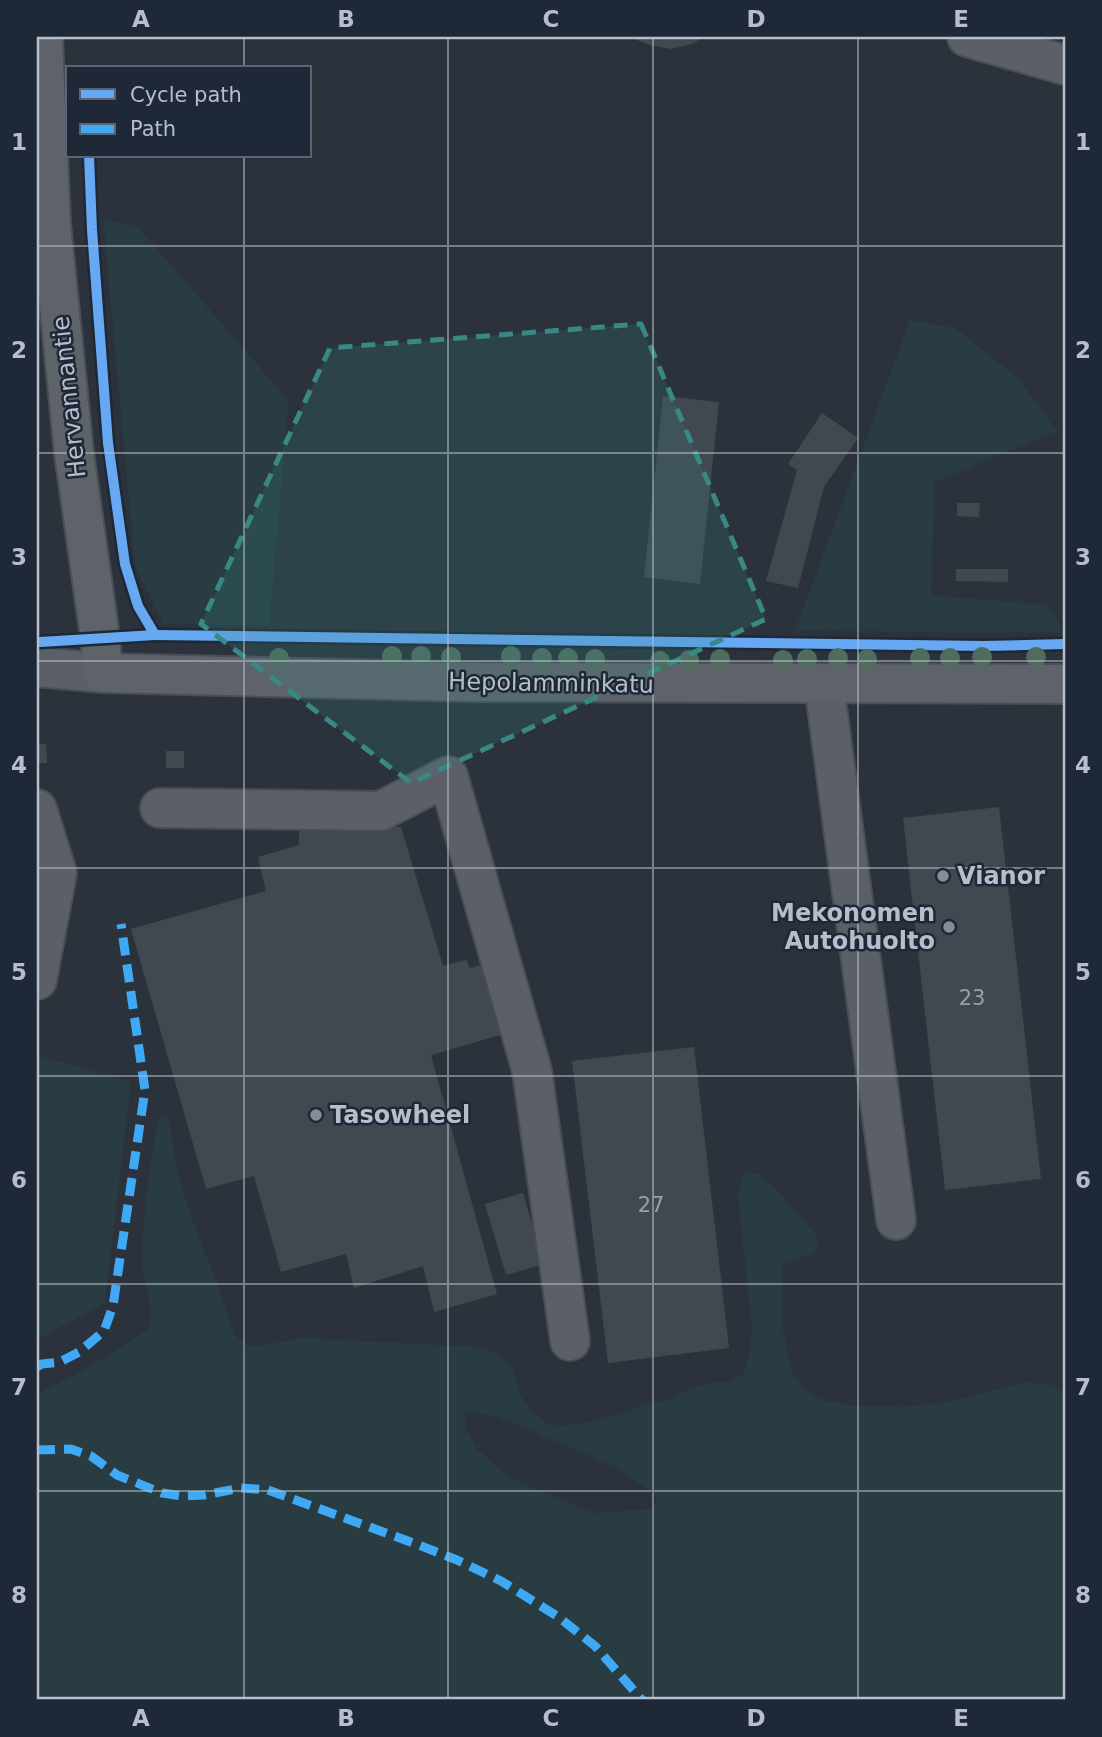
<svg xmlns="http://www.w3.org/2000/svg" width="1102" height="1737" font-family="'DejaVu Sans',sans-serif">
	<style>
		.green { fill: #283c41; fill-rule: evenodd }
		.building { fill: #42484f }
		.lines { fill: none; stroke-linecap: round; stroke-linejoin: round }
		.minor-casing { stroke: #494e55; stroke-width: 42 }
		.major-casing { stroke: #494e57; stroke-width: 42 }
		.minor { stroke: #5b6068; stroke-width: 38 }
		.major { stroke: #5e6369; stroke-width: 38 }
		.quiet { stroke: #3fa9f5; stroke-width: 9; stroke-dasharray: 18 9; stroke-linecap: butt }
		.cycleway-casing { stroke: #1e2836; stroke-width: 15 }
		.cycleway { stroke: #66a8f1; stroke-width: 10 }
		.tree { fill: #4f6c5d }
		.marked { fill: #398885; fill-opacity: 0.2; stroke: #398885; stroke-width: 5; stroke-dasharray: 14 9; stroke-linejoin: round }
		.grid { fill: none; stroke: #b6becb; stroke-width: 2; stroke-opacity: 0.55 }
		.poi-dot { fill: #858d99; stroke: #1e2836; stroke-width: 2.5 }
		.labels { text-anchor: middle; stroke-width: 5; stroke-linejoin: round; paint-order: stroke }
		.number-label { font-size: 21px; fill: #99a0ac }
		.street-label { font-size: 24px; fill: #b6becb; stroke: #1e2836 }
		.poi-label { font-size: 24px; font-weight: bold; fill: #b6becb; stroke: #1e2836; text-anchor: start }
		.neatline { fill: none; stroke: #b6becb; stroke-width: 2.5 }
		.grid-label { font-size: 23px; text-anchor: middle; font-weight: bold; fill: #b6becb }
	</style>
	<rect width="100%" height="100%" fill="#2b323b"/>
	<g class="green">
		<path d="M103,218L140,229L289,401L269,626L163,624L135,565Z"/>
		<path d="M910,320L955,328L1019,379L1057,431L935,482L931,595L1046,605L1065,632L795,631Z"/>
		<path d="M37,1055L131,1082L105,1303L37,1340Z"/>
		<path d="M163,1115L169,1118L176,1167L189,1210L222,1296L234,1334L246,1345L257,1346L303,1338L478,1347L497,1354L512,1368L521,1396L533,1413L547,1423L561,1426L591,1422L618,1415L646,1404L671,1399L691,1389L712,1383L731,1382L744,1373L750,1352L752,1328L738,1196L741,1180L746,1173H757L774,1187L816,1234L819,1248C811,1257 797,1258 785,1263L782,1272V1325L792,1374L809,1393L822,1400L854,1406L901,1407L949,1402L1024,1382L1048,1385L1065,1392V1700H37V1394L81,1372L148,1330C156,1307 143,1285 142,1260C142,1215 150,1169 157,1124L160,1117ZM465,1411L496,1416L618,1468L658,1498L650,1509L594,1513L508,1477L477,1449L465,1427Z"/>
	</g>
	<g class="building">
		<path d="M629,37H704L692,44L671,49L650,45Z"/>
		<path d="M663,396L719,402L700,584L644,577Z"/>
		<path d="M822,413L858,438L824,487L798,588L766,581L797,470L788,464Z"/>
		<path d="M957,503H980L979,517L957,516Z"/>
		<path d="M956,569H1008V582L956,581Z"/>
		<path d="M37,744H46L47,763H37Z"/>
		<rect x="166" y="751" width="18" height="17"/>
		<path d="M999,807L1041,1179L945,1190L903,818Z"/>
		<path d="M401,827L443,966L466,960L470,968L484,964L504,1034L431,1055L497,1294L434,1312L423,1266L354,1288L346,1254L281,1272L254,1176L206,1189L131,929L266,891L258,857L299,845V828Z"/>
		<path d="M694,1047L729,1348L608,1363L572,1061Z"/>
		<path d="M523,1193L544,1264L506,1275L485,1204Z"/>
	</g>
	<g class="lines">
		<g class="minor-casing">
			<g id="minor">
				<path d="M967,37L1065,65"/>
				<path d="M37,667L103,673"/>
				<path d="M824,685L896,1220"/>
				<path d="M160,808L381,811L448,776L532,1071L570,1341"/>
				<path d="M37,809L57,873L37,980"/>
			</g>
		</g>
		<g class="major-casing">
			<path id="major" d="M43,37L51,224L74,453L100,637L103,673L473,682L1065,684"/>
		</g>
		<use href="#minor" class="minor"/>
		<use href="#major" class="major"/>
		<g class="quiet">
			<path d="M37,1367L42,1364L60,1362L79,1352L104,1331L113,1306L145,1090L121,924"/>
			<path d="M37,1450L71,1449L91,1456L117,1475L162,1493L183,1496L204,1495L241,1488L268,1490L416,1544L457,1560L501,1581L557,1616L595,1646L642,1700"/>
		</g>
		<g class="cycleway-casing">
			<g id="cycleway">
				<path d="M155,635L984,646L1065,644"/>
				<path d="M40,642L155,635L138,606L125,564L108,443L92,230L89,156"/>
			</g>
		</g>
		<use href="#cycleway" class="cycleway"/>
	</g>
	<g class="tree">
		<circle cx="392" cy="656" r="10"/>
		<circle cx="421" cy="656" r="10"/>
		<circle cx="511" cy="656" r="10"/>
		<circle cx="451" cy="657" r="10"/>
		<circle cx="982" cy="657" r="10"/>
		<circle cx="1036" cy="657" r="10"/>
		<circle cx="279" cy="658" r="10"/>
		<circle cx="542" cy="658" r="10"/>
		<circle cx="568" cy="658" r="10"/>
		<circle cx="838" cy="658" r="10"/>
		<circle cx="920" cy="658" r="10"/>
		<circle cx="950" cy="658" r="10"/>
		<circle cx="595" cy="659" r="10"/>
		<circle cx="720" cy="659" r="10"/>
		<circle cx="807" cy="659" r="10"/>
		<circle cx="867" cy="659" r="10"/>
		<circle cx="689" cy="660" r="10"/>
		<circle cx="783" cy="660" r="10"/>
		<circle cx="660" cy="661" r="10"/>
	</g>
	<path class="marked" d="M641,324L766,619L411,783L201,624L330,348Z"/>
	<path class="grid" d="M244,37V68M448,37V1700M653,37V1700M858,37V1700M244,156V1700M37,246H1065M37,453H1065M37,661H1065M37,868H1065M37,1076H1065M37,1284H1065M37,1491H1065"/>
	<g class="poi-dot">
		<circle cx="943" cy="876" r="7"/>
		<circle cx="949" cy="927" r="7"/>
		<circle cx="316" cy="1115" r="7"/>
	</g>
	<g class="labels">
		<g class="number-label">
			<text x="972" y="1005">23</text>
			<text x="651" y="1212">27</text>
		</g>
		<g class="street-label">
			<text transform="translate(69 397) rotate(-96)" y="8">Hervannantie</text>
			<text transform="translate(551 683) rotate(1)" y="8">Hepolamminkatu</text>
		</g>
		<g class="poi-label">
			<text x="957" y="884">Vianor</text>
			<text x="935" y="921" text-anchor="end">Mekonomen<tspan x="935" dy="28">Autohuolto</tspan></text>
			<text x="330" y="1123">Tasowheel</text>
		</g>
	</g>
	<rect width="1102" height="1737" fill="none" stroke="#1e2836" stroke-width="77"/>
	<rect x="66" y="66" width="245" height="91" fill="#1e2836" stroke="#5b6472" stroke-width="2"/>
	<rect x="80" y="89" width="35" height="10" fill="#66a8f1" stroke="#5b6472" stroke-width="2"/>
	<text x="130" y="102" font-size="21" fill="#b6becb">Cycle path</text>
	<rect x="80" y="124" width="35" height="10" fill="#3fa9f5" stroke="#5b6472" stroke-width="2"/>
	<text x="130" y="136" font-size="21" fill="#b6becb">Path</text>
	<rect x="38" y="38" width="1026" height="1660" class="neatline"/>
	<g class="grid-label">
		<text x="141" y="27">A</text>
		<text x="346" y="27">B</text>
		<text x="551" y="27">C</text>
		<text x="756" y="27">D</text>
		<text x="961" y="27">E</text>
		<text x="19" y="150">1</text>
		<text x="1083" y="150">1</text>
		<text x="19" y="358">2</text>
		<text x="1083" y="358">2</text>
		<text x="19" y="565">3</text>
		<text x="1083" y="565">3</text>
		<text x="19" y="773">4</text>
		<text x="1083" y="773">4</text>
		<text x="19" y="980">5</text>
		<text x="1083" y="980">5</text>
		<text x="19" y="1188">6</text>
		<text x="1083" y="1188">6</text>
		<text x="19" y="1395">7</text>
		<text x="1083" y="1395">7</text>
		<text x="19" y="1603">8</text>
		<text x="1083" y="1603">8</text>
		<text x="141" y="1726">A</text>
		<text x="346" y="1726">B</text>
		<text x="551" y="1726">C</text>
		<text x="756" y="1726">D</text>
		<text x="961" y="1726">E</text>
	</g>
</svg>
